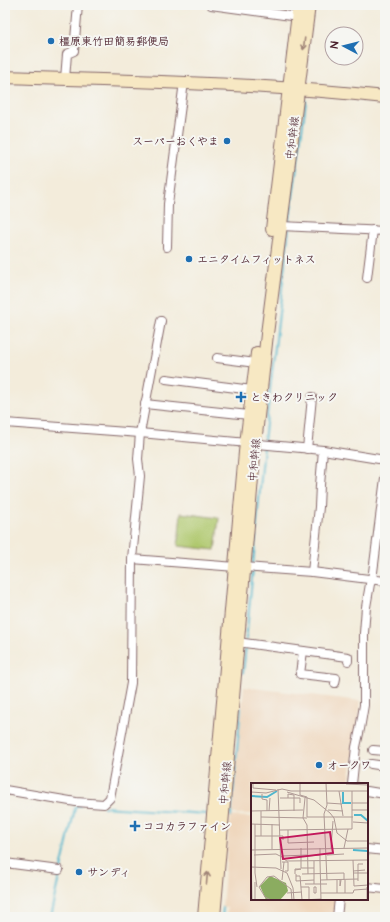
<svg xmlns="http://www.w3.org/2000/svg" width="390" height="922" font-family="'Architects Daughter','Klee One',sans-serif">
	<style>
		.built { fill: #efd6bb }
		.green { fill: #afc86d; stroke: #7c744c }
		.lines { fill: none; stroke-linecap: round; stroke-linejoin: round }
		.stream { stroke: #4fb6cd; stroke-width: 2 }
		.street-casing { stroke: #856769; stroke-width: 10 }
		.secondary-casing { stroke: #856769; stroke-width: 14 }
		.street { stroke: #fff; stroke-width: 8 }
		.secondary { stroke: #f7e8c3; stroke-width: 12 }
		.oneway { stroke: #a08477 }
		.poi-dot { fill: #1f6fb2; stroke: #f6f6f2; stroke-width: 1.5 }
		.labels { text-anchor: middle; stroke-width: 4; stroke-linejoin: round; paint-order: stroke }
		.poi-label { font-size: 11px; font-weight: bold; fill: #4a1f2b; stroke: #f6f6f2; text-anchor: start }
		.street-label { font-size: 11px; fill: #4a1f2b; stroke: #f6f6f2 }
		.inset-river { fill: none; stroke: #4fb6cd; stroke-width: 2 }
		.inset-road { fill: none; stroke: #af9a95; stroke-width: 1 }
		.view { fill: #c2185b; fill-opacity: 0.15; stroke: #c2185b; stroke-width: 2 }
		.inset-edge { fill: none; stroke: #4a1f2b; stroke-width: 2 }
	</style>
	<rect width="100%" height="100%" fill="#f6f6f2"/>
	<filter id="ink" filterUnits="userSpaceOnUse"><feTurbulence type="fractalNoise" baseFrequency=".025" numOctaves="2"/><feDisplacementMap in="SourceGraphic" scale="8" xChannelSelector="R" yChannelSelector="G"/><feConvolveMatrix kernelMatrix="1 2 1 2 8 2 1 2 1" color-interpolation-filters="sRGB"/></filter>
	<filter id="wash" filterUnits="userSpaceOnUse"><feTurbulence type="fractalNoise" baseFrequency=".012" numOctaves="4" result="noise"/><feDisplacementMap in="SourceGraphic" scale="16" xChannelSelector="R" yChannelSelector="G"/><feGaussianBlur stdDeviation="0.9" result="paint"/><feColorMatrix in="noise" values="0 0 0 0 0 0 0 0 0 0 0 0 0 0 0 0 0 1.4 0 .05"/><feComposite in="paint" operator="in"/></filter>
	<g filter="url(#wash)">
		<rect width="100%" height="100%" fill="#f3ecdb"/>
		<g class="built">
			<path d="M244,687L361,701L349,784H252V814H232Z"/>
			<path d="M230,816L252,817V899H338L336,917H226L227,908L222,907Z"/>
		</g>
		<path class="green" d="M181,513L219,518L215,550L178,546Z"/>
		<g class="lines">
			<g class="stream">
				<path d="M289,225L306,101"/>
				<path d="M264,441L289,229"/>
				<path d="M253,565L264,446"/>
				<path d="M246,641L253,569"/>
				<path d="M243,673L246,645"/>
				<path d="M104,807L206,814"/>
				<path d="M231,816L241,708"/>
				<path d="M61,869L75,808L78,805L80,806"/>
				<path d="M50,917L60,873"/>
				<path d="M222,917L223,908"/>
			</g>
		</g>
	</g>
	<g filter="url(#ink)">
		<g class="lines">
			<g class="street-casing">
				<g id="street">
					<path d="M211,5L298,17"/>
					<path d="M65,79L67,54L74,51L78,5"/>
					<path d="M281,226L385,231"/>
					<path d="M167,247L168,204L184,82"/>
					<path d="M367,278L373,230"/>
					<path d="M217,358L256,363"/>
					<path d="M166,379L252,390"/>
					<path d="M145,404L249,415"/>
					<path d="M5,423L140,433L323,450L385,460"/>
					<path d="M307,449L312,397"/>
					<path d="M132,559L236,567"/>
					<path d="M244,567L312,572L385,581"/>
					<path d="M312,572L319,507L320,485L323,450"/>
					<path d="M237,642L348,657V661"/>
					<path d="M303,651L300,674L336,678L335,683"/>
					<path d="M373,750L385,751"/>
					<path d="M371,764L385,766"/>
					<path d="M352,784L356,747L360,729L364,705V633L366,607L370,584L372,580L385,478"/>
					<path d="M5,790L76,802L104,804L110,798L131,683L132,559L140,476L138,459L140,433L161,321"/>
					<path d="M367,791L385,794"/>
					<path d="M367,849L385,851"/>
					<path d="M5,863L59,870"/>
					<path d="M367,887L385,889"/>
					<path d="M337,917L339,899"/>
				</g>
			</g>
			<g class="secondary-casing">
				<g id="secondary">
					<path d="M5,77C132,81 259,83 385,97"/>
					<path d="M272,229L299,5"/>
					<path d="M204,917L245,452L257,353"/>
					<path d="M214,917L255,444L267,334L309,5"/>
				</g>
			</g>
			<use href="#street" class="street"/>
			<use href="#secondary" class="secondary"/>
		</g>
		<defs><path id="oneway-shaft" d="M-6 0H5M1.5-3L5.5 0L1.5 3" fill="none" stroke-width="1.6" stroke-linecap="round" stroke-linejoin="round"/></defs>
		<g class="oneway">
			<use href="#oneway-shaft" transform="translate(304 44) rotate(97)"/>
			<use href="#oneway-shaft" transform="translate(207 878) rotate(-85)"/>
		</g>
	</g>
	<g class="poi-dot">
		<circle cx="51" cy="41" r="4"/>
		<circle cx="227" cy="141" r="4"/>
		<circle cx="189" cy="259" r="4"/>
		<path d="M239 391h4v4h4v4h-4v4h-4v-4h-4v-4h4z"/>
		<circle cx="319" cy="765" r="4"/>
		<path d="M133 820h4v4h4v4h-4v4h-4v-4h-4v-4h4z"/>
		<circle cx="79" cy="872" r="4"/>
	</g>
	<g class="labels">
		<g class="poi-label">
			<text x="59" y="45">橿原東竹田簡易郵便局</text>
			<text x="219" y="145" text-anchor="end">スーパーおくやま</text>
			<text x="197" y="263">エニタイムフィットネス</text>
			<text x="250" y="401">ときわクリニック</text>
			<text x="327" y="769">オークワ</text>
			<text x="143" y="830">ココカラファイン</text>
			<text x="87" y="876">サンディ</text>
		</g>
		<g class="street-label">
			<text transform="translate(292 138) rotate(-83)" y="4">中和幹線</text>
			<text transform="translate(254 460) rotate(-85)" y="4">中和幹線</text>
			<text transform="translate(225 783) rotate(-85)" y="4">中和幹線</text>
		</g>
	</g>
	<g transform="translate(251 783)">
		<rect width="117" height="117" fill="#f3ecdb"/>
		<path d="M19,93L35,100L37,108L29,117H15L9,103Z" fill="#8bac60"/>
		<path class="inset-river" d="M92,9V20H100M0,13L16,14L26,8M103,32H110L117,38M102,67L117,68"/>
		<path class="inset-road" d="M2,0V5L25,7M49,0V12L56,14V34M75,0L76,22L73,31L76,97M95,1L117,2M27,6L30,86M88,8L92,33M0,9L15,10L31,6L40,8H117M36,9L63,17L79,30L83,35L86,50L96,58H117M11,11V16L16,17V28M29,15H49V20M37,15V11L43,12V28M54,15L52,35L56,42L57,91M76,20L91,21M101,20H117M77,27L92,28M101,27H117M0,28L52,27M10,28V53M18,28L19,15M10,34L56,35M56,34H102M102,39L117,40M0,41L29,42M4,41V90L6,104M21,41V66M29,47L101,46V8M37,47V60L63,59M4,53H32V57M50,65V85M69,65V78M80,65L82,38M93,65L97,46M0,66L1,117M0,67L117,65M3,72L25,71L31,74M76,72L93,71M31,73L57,72M57,73L69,72M31,75L36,78L117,77M102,77L103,103L117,102M63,78V101M69,78L70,117M31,79H37V88H34M0,84L25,85L36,90L42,105L43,117M50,85H63M102,88L114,87M103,90H117M44,91V86H50L44,87M45,91V98L63,97M51,91L93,90V97M45,93H49L51,117M31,97L33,79M69,97L107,96M86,97V110M89,97V103L90,97M94,97V110M107,98V81H112M4,99V117M54,101H76M8,104L16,94L23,93L40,106L41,117M8,104L14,114L20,117M50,104H58V116M63,104H65V110H63ZM116,104V117M36,110L51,109M70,110H102L103,107L117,106M30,117H46M51,117L70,116"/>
		<path class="view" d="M79,49L82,70L32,76L29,55Z"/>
		<rect width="117" height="117" class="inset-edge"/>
	</g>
	<rect width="390" height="922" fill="none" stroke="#f6f6f2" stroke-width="20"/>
	<g transform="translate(344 46) rotate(277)"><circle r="19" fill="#f6f6f2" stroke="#b1a0a2"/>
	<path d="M0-3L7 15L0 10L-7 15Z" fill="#1f6fb2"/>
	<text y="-6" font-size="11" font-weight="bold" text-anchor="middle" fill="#4a1f2b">N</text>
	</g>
</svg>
